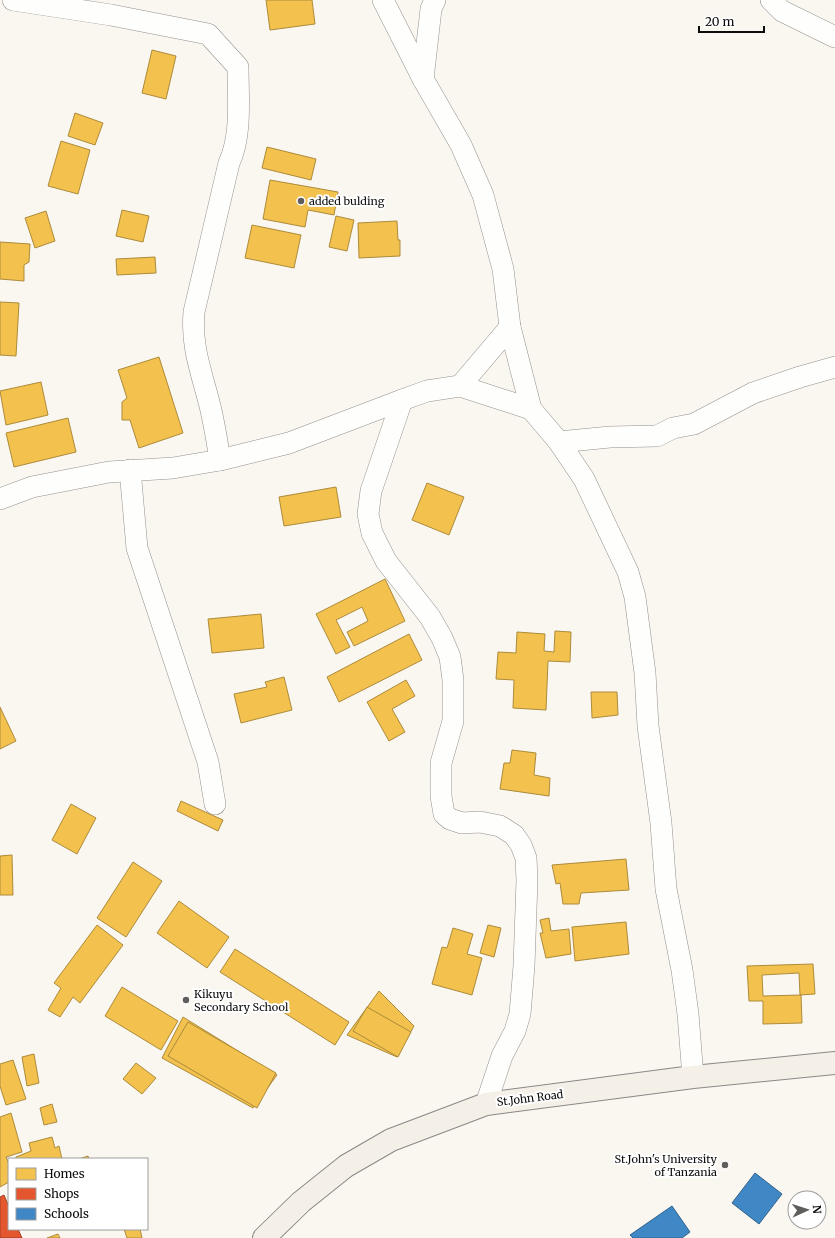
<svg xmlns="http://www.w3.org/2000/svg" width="835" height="1238" font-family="Merriweather,serif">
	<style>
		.homes { fill: #f2c14e; stroke: #ad8b3a }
		.shops { fill: #e4572e; stroke: #a34024 }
		.schools { fill: #3f88c5; stroke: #30638e }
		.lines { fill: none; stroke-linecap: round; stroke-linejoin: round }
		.street-casing { stroke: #93918f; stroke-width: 22 }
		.secondary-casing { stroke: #8a8885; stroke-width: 24 }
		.street { stroke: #fefefd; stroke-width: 21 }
		.secondary { stroke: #f4f0e8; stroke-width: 22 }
		.poi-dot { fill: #5f5e5c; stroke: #fff; stroke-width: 1.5 }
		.labels { text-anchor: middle; stroke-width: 4; stroke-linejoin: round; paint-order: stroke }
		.poi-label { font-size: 11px; fill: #0c0c0c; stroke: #fff; text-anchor: start }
		.street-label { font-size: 11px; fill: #0c0c0c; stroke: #fff }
	</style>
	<rect width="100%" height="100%" fill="#faf6f0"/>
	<g class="homes">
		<path d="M266,0H312L315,24L270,30Z"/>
		<path d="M152,50L176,56L166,99L142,93Z"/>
		<path d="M75,113L103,123L95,145L68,136Z"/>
		<path d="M61,141L90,150L78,194L48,186Z"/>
		<path d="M267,147L316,159L311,180L262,168Z"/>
		<path d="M270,180L338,192L334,215L308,210L305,227L263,219Z"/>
		<path d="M122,210L149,216L143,242L116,236Z"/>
		<path d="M46,211L55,241L35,248L25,218Z"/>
		<path d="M336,216L354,220L347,251L329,247Z"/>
		<path d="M397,221L398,240H400V256L359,258L358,223Z"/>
		<path d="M252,225L301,235L294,268L245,258Z"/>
		<path d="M0,242L30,244L29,262L24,265V281L0,279Z"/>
		<path d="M155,257L156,273L117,275L116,259Z"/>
		<path d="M0,302L19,303L16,356L0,355Z"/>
		<path d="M159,357L183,433L139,448L130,420H122V402L127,398L118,370Z"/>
		<path d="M41,382L48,415L6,425L0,391Z"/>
		<path d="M68,418L76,452L14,467L6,433Z"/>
		<path d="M427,483L464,497L449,535L412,520Z"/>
		<path d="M336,487L341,517L284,526L279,497Z"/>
		<path d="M385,579L405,621L354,646L347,632L368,621L362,607L336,620L350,647L336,654L316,614Z"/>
		<path d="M261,614L264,648L212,653L208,619Z"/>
		<path d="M555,631L571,632L570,662L548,661L546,710L513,708L514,680L496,679L498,652L516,653L517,632L545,634L544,651L554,652Z"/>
		<path d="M409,634L422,660L339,702L327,677Z"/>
		<path d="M284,677L292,710L241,723L234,694L267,687L265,682Z"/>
		<path d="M406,680L415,696L392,709L405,732L389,741L367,702Z"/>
		<path d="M591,692H617L618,715L592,718Z"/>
		<path d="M0,707L16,741L0,749Z"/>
		<path d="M512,750L536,753L534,775L550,778L549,796L500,789L504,763H510Z"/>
		<path d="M181,801L223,820L218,831L177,811Z"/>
		<path d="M71,804L96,818L77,854L52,840Z"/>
		<path d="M12,855L13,895H0V856Z"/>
		<path d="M626,859L629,890L581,893L579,904H563L560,883L556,884L552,865Z"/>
		<path d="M133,862L162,881L126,937L97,918Z"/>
		<path d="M179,901L229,937L207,968L157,933Z"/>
		<path d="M549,918L551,931L569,929L571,954L546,958L540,933H543L540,920Z"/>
		<path d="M626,922L629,954L575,961L572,927Z"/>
		<path d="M97,925L123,945L80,1003L73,997L60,1017L48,1010L61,988L54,983Z"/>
		<path d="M488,925L501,928L494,957L480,953Z"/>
		<path d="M453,928L473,934L467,954L482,958L472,995L432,984L442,947L447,948Z"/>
		<path d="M235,949L349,1022L335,1045L220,972Z"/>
		<path d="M813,964L815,994L800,995L799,973L762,975L763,996L801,995L802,1023L763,1024V1001H749L747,966Z"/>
		<path d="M122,987L178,1021L161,1050L105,1016Z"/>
		<path d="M379,991L414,1026L397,1057L347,1035Z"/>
		<path d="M367,1007L411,1032L398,1057L353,1031Z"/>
		<path d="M183,1017L277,1075L253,1108L162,1058Z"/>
		<path d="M188,1022L276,1073L257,1108L168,1056Z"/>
		<path d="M34,1054L39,1083L27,1086L22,1057Z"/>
		<path d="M13,1060L26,1099L6,1105L0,1086V1064Z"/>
		<path d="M136,1063L156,1078L142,1094L123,1079Z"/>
		<path d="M52,1104L57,1122L44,1125L40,1108Z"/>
		<path d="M11,1113L22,1152L6,1157L9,1164V1182L0,1187V1117Z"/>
		<path d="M52,1137L55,1148L59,1146L62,1159H15L16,1158V1157L31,1151L29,1143Z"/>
		<path d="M88,1156L89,1159H79Z"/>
		<path d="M124,1229H140L142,1238H127Z"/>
		<path d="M58,1234L60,1238H47Z"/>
	</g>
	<path class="shops" d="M4,1195L9,1207V1229H18L22,1238H0V1197Z"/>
	<g class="schools">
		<path d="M755,1173L782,1194L759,1224L732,1203Z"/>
		<path d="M672,1206L690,1232L682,1238H633L630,1235Z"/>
	</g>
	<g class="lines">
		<g class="street-casing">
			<g id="street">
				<path d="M13,0L111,15L208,34L238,67C238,97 242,136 229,163L194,312C191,346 201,371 209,402C214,421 217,441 220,460"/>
				<path d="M383,0L423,79L461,145L483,195L503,269L510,327L531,409"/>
				<path d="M771,0L782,11L835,37"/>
				<path d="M423,79L431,9L435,0"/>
				<path d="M460,386L510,327"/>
				<path d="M402,400L371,491L368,514L372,533L386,561L430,617L442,638L450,657L453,680V721L441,763V796L444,814L450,819L462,823L480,822L500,826L514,835L521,845L526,858L527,880L524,966L520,1014L515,1031L502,1056L486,1104"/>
				<path d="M559,442L610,437L657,436L673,428L694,424L753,393L800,377L835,367"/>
				<path d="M130,470L137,548L208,762L215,804"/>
				<path d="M0,499L32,487L109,472L173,468L220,460L289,443L402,400L427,391L460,386L531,409L559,442L584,479L628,572L635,597L645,673L648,726L661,823L666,889L682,970L688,1014L693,1077"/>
			</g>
		</g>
		<g class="secondary-casing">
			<path id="secondary" d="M264,1238L301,1202L346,1166L391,1140L486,1104L693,1077L835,1063"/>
		</g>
		<use href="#street" class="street"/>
		<use href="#secondary" class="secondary"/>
	</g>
	<g class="poi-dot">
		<circle cx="301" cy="201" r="4"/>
		<circle cx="186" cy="1000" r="4"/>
		<circle cx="725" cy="1165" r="4"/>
	</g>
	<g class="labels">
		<g class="poi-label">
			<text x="309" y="205">added bulding</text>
			<text x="194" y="998">Kikuyu<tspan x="194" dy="13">Secondary School</tspan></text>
			<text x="717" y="1163" text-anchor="end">St.John's University<tspan x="717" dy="13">of Tanzania</tspan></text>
		</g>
		<g class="street-label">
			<text transform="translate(530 1098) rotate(-7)" y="4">St.John Road</text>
		</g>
	</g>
	<rect x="8" y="1158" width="140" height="72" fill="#ffffff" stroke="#9e9e9e"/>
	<rect x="16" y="1168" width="20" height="12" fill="#f2c14e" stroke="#9e9e9e"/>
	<text x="44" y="1178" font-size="12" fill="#0c0c0c">Homes</text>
	<rect x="16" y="1188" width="20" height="12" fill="#e4572e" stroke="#9e9e9e"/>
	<text x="44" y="1198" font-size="12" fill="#0c0c0c">Shops</text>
	<rect x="16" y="1208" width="20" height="12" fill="#3f88c5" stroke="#9e9e9e"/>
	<text x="44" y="1218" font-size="12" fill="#0c0c0c">Schools</text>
	<g transform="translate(807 1210) rotate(87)"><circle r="19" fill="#ffffff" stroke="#9e9e9e"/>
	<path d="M0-3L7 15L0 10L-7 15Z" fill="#5f5e5c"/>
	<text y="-6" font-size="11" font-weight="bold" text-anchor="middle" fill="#0c0c0c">N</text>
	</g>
	<path d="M699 26v6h65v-6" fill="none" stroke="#0c0c0c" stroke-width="2"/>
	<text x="705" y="26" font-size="12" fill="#0c0c0c" stroke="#ffffff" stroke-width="3" paint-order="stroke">20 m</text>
</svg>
